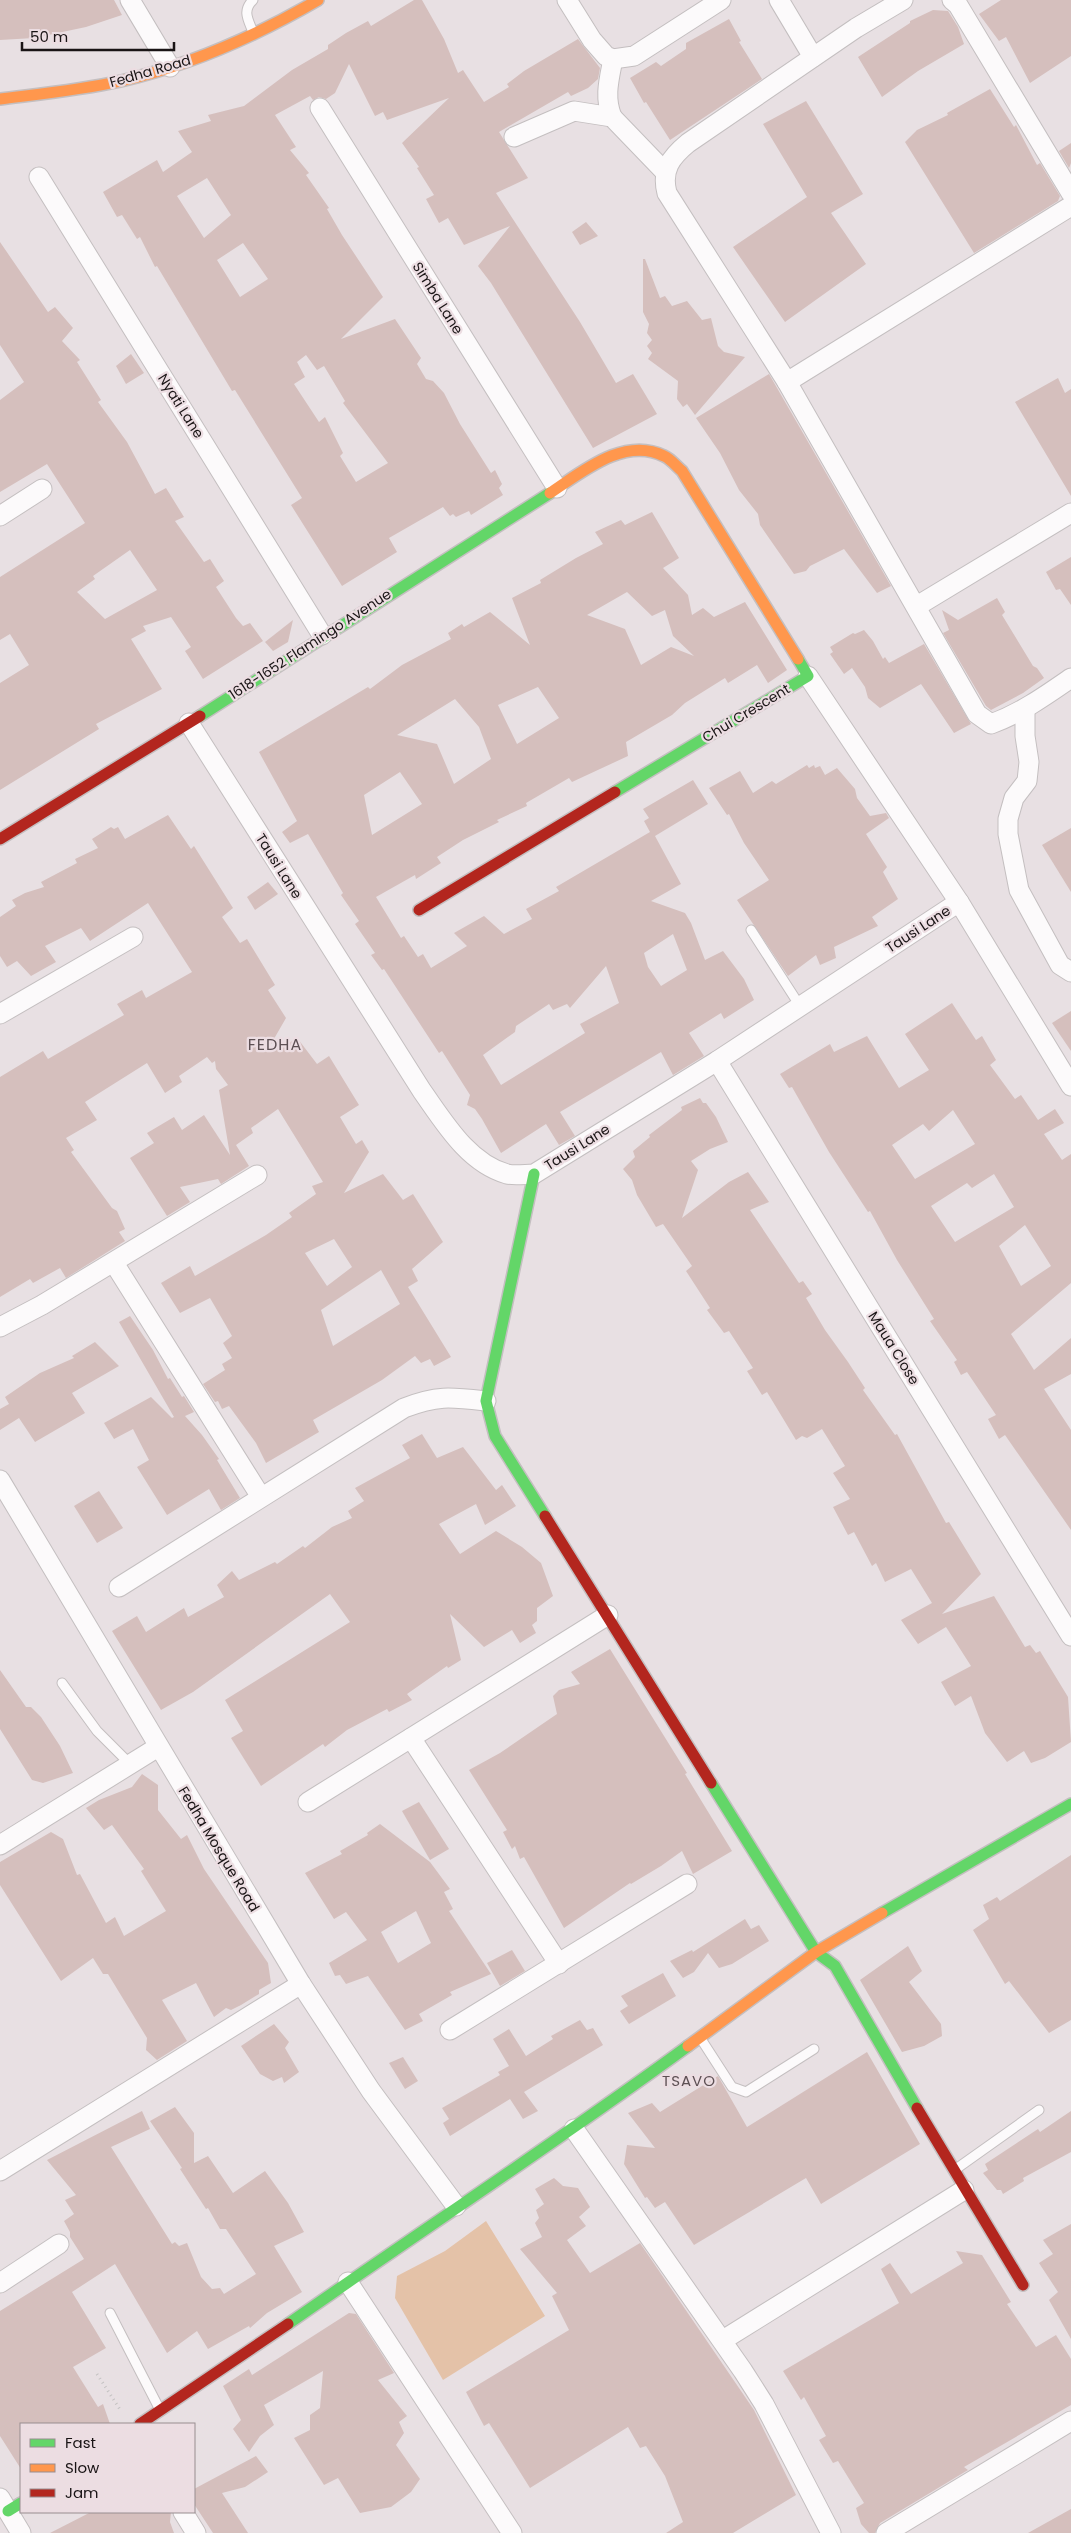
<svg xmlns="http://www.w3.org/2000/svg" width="1071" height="2533" font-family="Poppins,sans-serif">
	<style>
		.green { fill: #e4c2a8 }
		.building { fill: #d5bfbd; fill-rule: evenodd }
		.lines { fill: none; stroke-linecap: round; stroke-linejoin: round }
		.lane-casing { stroke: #c4bfc0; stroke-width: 11 }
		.street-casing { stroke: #c4bfc0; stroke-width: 21 }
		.fast-casing { stroke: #c4bfc0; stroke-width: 14 }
		.slow-casing { stroke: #c4bfc0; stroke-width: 14 }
		.jam-casing { stroke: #c4bfc0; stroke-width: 14 }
		.path { stroke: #c4c2c2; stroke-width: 3; stroke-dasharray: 1 4; stroke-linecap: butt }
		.lane { stroke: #fcfafb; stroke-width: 9 }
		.street { stroke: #fcfafb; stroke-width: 19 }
		.fast { stroke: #63d668; stroke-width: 11 }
		.slow { stroke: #ff974d; stroke-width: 11 }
		.jam { stroke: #b3261e; stroke-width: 11 }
		.labels { text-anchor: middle; stroke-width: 4.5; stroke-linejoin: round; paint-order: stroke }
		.street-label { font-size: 14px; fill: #191415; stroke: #ecdde2 }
		.neighbourhood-label { font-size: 15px; letter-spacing: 1px; fill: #5d5054; stroke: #ecdde2 }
		.quarter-label { font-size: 16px; letter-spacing: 1px; fill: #5d5054; stroke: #ecdde2 }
	</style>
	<rect width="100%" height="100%" fill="#e8e0e3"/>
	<path class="green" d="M486,2221L545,2316L443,2380L395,2298L397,2276L445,2251Z"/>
	<g class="building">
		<path d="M0,0H114L122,15L86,27L34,38L0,40Z"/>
		<path d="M414,0H422L444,39L458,73L463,70L484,102L509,87L507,84L524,71L578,39L600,68L598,79L588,88L571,96L568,92L499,132L528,178L496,193L580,322L616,383L633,374L657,414L593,448L491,283L478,266L510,226L464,245L448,218L439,223L426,199L434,195L417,168L419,167L402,143L449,98L387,120L383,112L375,116L349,64L335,93L326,99L319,97L313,100L310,96L275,115L296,147L290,150L309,173L306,175L329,208L327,209L342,235L383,297L341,339L395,319L421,358L417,364L426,379L433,381L444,393L460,424L491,473L495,470L502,484L499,488L503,495L471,515L469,511L456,517L453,514L450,516L443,507L389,538L397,552L342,586L291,505L302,498L235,390L232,391L157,266L155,267L140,237L137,239L122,215L117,217L103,192L157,160L163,172L192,152L178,131L211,121L208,115L244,106L292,70L328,49V45L346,33L368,21L371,26ZM207,178L231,215L204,238L177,196ZM243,243L268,279L240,297L217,260ZM306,355L317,370L324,366L345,401L343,403L388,463L356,482L340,456L343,453L325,417L319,422L294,384L305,377L297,362Z"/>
		<path d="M1001,0H1071V56L1030,83L1006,37L999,41L979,14Z"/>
		<path d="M933,10L948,11L958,27L964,44L918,71L882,97L858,57L910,23V21Z"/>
		<path d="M729,19L741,41L739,42L762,79L670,140L646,102L644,103L630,78L656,62L661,66L686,49V43Z"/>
		<path d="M990,89L1014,127L1016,125L1037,165L1040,163L1060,196L1058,201L974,253L905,142L917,130L948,115L947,113Z"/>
		<path d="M806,101L863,194L831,213L866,264L785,322L733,247L807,197L763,124Z"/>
		<path d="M1071,143V163L1069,168L1059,151Z"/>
		<path d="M586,222L598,236L580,245L572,232Z"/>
		<path d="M0,242L48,312L55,307L73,328L62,341L80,360L77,362L101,400L98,402L127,442L155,494L166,488L184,517L175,521L204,562L210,559L224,581L216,587L236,618L243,626L250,623L263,641L203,679L185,651L191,647L171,617L143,626L146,631L131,639L162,689L96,724L99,729L0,790V683L29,665L10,634L0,640V577L85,523L47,464L0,492V400L24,382L0,345ZM130,550L157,590L105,619L77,592L95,579L93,576Z"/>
		<path d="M643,259H645L660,298L665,296L672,306L687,301L702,320L711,318L718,346L724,352L745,357L695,415L687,404L683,407L677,399L678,381L648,359L652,353L647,346L652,340L647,333L649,324L643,312Z"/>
		<path d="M131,354L144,373L126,384L116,366Z"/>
		<path d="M769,374L891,586L877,593L844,549L810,566L806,571L794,574L760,525L758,514L739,490L720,453L696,418Z"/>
		<path d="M1058,378L1065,393L1071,389V496L1015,402Z"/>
		<path d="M652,512L679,558L663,568L688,595L692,615L703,608L714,617L745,602L787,670L768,683L757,665L728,683L725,678L685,703L672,715L626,742L628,756L572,782L569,778L526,803L527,806L497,820L499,822L463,840L437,857L441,863L416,879L415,875L376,897L401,938L404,936L418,957L423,954L431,968L467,946L454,933L484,916L504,934L532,919L526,909L559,891L556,887L650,832L644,821L649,818L643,809L693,780L708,804L655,836L681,884L651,901L685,913L691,923L705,960L723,951L744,979L754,1000L724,1019L721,1013L689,1033L704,1056L673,1075L661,1052L560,1112L575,1136L559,1145L546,1124L501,1153L482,1119L475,1109L467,1105L470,1095L442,1051L439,1053L384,969L382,970L371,955L375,953L355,924L359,921L341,895L343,893L308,834L290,843L282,832L297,821L259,752L368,687L370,689L402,665L451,639L448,633L462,624L464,627L490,612L530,645L512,598L541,583L540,580L576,558L603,544L595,532L621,520L625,525ZM627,592L652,616L665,610L673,636L694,656L671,647L641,665L625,629L587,615ZM538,687L559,718L517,744L498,705ZM455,699L479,727L491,759L454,784L437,744L397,735ZM400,772L422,804L372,835L364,795ZM673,934L687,970L661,986L648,967L644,953ZM606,966L619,1003L580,1024L585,1033L501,1085L483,1055L515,1032L516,1026L549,1004L553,1010L567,1004L570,1008Z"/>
		<path d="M1071,557V605L1060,589L1056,590L1046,572Z"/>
		<path d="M997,598L1005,612L1002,615L1033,666L1037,668L1044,678L1023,693L991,710L986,706L943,633L949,630L942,610L958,620Z"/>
		<path d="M293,620L288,642L273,651L265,642Z"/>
		<path d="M864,630L873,641L883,659L885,657L889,663L924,644L971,724L954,733L921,684L880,708L868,698L865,687L852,668L844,674L830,654L833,652L830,647L853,633L855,634Z"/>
		<path d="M807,765L809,768L814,765L815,768L820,766L825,775L837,768L855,789L857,798L870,816L886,813L889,818L866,834L887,867L883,872L898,899L872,917L878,926L834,947L836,958L820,965L816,955L788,976L737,900L769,880L744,843L729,814L727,815L709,788L740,771L753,793L772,781L776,784Z"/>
		<path d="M168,815L191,849L194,846L233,908L222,917L240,943L247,939L275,985L268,990L286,1018L267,1051L298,1039L317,1064L329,1056L359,1105L340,1117L356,1144L362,1140L369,1152L344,1193L383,1174L403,1200L413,1194L443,1242L412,1269L418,1281L408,1287L451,1357L434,1366L430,1359L421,1363L415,1356L382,1380L313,1420L319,1432L266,1463L256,1443L229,1406L222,1409L218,1401L215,1402L203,1384L225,1370L222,1364L232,1358L223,1343L232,1336L210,1298L180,1313L161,1283L190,1266L195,1276L266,1235L292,1217L289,1213L316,1194L312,1186L323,1182L278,1109L251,1128L253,1133L236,1145L249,1166L221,1184L218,1179L180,1187L190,1202L167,1216L130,1158L154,1143L147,1133L174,1117L182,1130L204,1115L230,1155L219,1090L228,1085L216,1069L215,1061L212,1063L207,1057L179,1076L182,1082L165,1093L147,1063L85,1102L97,1120L66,1138L74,1150L71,1152L112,1208L117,1211L125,1229L119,1232L125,1241L66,1278L60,1268L33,1283L30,1279L0,1297V1077L43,1051L48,1059L124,1015L117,1004L142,990L146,998L192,972L148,903L90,941L81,928L45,946L56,962L31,976L17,961L7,967L0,956V917L16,906L12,900L25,893L44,887L41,882L77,863L75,859L98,848L92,839L111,827L114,829L118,827L125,839ZM334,1239L352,1267L327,1286L305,1253ZM381,1270L400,1304L333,1346L321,1310Z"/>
		<path d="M1071,828V892L1042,845Z"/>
		<path d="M268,882L278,894L255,910L247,897Z"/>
		<path d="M952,1003L976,1040L982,1036L996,1060L990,1065L1015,1099L1021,1095L1038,1120L1055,1109L1064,1123L1044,1134L1062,1160L1071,1154V1283L1011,1334L1034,1370L1071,1338V1374L1044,1389L1071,1430V1530L1005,1435L999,1439L988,1419L996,1415L967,1372L961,1375L954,1362L957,1360L930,1321L934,1319L897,1260L870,1211L868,1212L829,1152L792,1087L789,1088L780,1074L830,1044L834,1052L867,1036L899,1088L929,1070L905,1034ZM953,1110L975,1144L915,1179L892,1145L923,1124L929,1131ZM994,1174L1014,1207L955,1242L931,1206L967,1183L972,1188ZM1025,1225L1051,1266L1021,1286L999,1246Z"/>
		<path d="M1071,1011V1051L1052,1023Z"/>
		<path d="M700,1098L703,1103H706L716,1117L728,1142L710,1149L691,1161L698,1170L682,1218L729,1182L748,1172L769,1202L750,1210L799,1283L803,1281L812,1294L806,1298L825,1330L848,1362L865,1388L863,1390L895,1435L897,1434L946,1523L949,1522L981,1574L942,1614L994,1596L1025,1647L1030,1645L1036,1653L1040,1651L1068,1697L1071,1742L1045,1758L1031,1763L1024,1751L1007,1762L985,1733L971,1696L955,1706L941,1682L971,1666L946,1627L918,1644L901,1620L932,1603L911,1569L885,1582L876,1563L872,1566L854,1532L848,1535L833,1507L850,1499L833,1473L845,1466L822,1429L807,1438L802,1436L796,1440L767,1392L762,1395L747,1371L753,1368L729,1331L724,1333L707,1310L710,1308L686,1271L692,1266L663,1224L656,1227L637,1195L632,1180L623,1169L635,1157L633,1151L650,1137L649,1135L682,1110L681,1107Z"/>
		<path d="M130,1316L153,1350L168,1379L170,1378L182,1397L184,1396L194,1412L185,1416L202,1435L219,1459L217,1460L240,1498L221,1510L209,1489L167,1515L137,1467L149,1460L133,1429L114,1439L104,1423L151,1397L172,1418L174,1417L119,1322Z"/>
		<path d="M95,1342L119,1366L72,1393L85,1413L35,1442L19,1418L0,1430V1409L9,1404L5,1397L40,1373L74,1358L72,1356Z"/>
		<path d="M422,1434L437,1458L463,1447L496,1490L502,1485L516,1506L485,1525L476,1504L439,1524L460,1554L496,1531L522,1547L541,1563L553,1596L537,1608V1621L532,1625L536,1633L520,1643L512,1630L484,1647L450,1614L461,1660L448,1668L447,1666L407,1694L412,1700L389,1712L387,1709L347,1730L325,1747L323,1744L261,1786L231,1738L243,1731L225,1700L350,1622L330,1594L193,1692L161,1710L112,1631L137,1616L146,1632L184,1608L188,1617L224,1597L217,1585L232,1571L239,1580L275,1562L277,1564L303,1546L305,1548L332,1527L352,1518L348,1511L364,1501L355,1488L410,1458L402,1445Z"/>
		<path d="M99,1491L123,1528L97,1543L74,1506Z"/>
		<path d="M610,1649L687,1773L685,1774L732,1851L693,1874L682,1851L661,1866L631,1884L630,1883L564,1928L524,1857L520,1859L515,1846L512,1849L503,1832L507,1830L469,1770L500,1753L557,1714L553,1696L559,1690L580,1684L571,1672Z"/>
		<path d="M0,1670L26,1707H31L41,1717L60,1746L73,1773L43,1783L32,1780L0,1729Z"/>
		<path d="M142,1774L158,1785V1810L181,1839L187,1835L204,1869L268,1963L271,1983L259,1990V1994L241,2005L231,2010L226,2008L214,2017L196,1983L162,2000L187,2041L157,2060L146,2050L147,2038L108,1974H103L93,1958L61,1981L0,1885V1862L51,1832L63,1839L77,1875L80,1874L106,1923L115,1917L124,1936L166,1911L141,1871L144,1869L112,1825L104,1830L86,1808L99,1800L132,1787Z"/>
		<path d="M419,1802L449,1849L430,1860L402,1811Z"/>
		<path d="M380,1824L430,1862L450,1889L444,1892L453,1909L449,1911L491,1974L450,1992L452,1995L419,2014L423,2021L405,2030L368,1976L346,1984L340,1975L335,1976L329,1963L367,1940L346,1912L334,1919L305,1873L342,1854L340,1851L368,1835L367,1833ZM416,1911L431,1943L398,1963L381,1932Z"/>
		<path d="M1071,1855V2020L1049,2033L1009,1981L1005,1984L973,1930L989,1919L983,1905L997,1897L1000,1901Z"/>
		<path d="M745,1919L751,1929L759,1925L769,1941L732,1964L719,1968L708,1953L694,1972L683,1978L670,1961L692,1950L693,1952Z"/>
		<path d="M908,1946L922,1971L909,1982L941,2024L942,2036L924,2046L902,2052L860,1980Z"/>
		<path d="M512,1950L525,1971L500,1986L487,1963Z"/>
		<path d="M663,1973L676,1996L629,2024L620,2011L628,2006L621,1996Z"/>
		<path d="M580,2020L587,2030L593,2028L603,2045L524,2092L538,2111L523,2119L510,2099L450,2136L443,2123L449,2119L442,2108L500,2075L498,2072L509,2066L493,2039L509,2029L526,2056L553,2039L551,2036Z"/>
		<path d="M274,2024L289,2042L285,2048L299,2072L284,2083L282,2077L273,2081L260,2074L241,2046Z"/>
		<path d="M867,2052L920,2144L821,2204L806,2178L694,2245L665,2202L655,2208L647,2197L645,2198L624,2164L627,2145L655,2148L628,2113L652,2103L660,2112L718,2076L747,2127Z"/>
		<path d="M403,2057L418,2081L405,2089L389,2063Z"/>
		<path d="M175,2107L194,2133V2163L208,2156L233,2193L265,2171L288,2203L304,2232L274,2246L302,2292L267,2313L250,2328L249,2326L208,2349L197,2331L167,2353L115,2264L72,2292L106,2348L73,2367L98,2407L103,2404L110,2424H21V2469L0,2436V2311L84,2259L70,2237V2232L64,2221L74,2214L65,2200L76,2195L47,2160L142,2111L150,2129L111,2147L172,2244L175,2242L179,2246L187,2243L201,2277L212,2289L220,2288L224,2294L256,2274L226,2229H220L208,2208L206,2209L180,2169L182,2168L150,2121Z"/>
		<path d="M1071,2111V2152L1023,2178L1024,2181L1003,2194L1001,2190H997L983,2173L988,2170L985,2164L1038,2129L1040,2132Z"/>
		<path d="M554,2178L563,2186L578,2188L590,2207L579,2217L586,2226L567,2240L590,2273L640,2243L754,2410L796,2495L733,2533H666L683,2522L665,2476L646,2446L640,2448L628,2427L530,2488L489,2423L484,2426L466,2392L569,2330L552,2296L557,2293L520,2249L542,2237L535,2223L539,2218L536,2210L544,2204L535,2189Z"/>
		<path d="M1071,2224V2339L1049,2300L1058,2292L1039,2263L1053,2254L1043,2240Z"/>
		<path d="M956,2251L982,2255L1011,2302L1007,2304L1036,2347L1056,2335L1071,2359V2405L964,2467L968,2470L880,2523L875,2533H869L861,2524L856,2508L864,2503L838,2461L833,2463L819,2440L826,2436L804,2397L801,2400L783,2371L899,2303L881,2269L890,2263L911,2294L963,2263Z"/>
		<path d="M349,2313L356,2314L394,2373L378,2380L407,2416L399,2422L404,2433L396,2445L420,2479L411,2492L391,2507L360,2513L338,2478L324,2485L294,2438L310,2430V2415L320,2408L323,2371L264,2405L274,2425L260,2436L249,2452L233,2429L241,2420L223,2386L249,2369L252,2375Z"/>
		<path d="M256,2456L268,2472L245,2487L222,2493L248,2533H213L194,2504V2489Z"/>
		<path d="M1071,2509V2533H1028Z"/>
		<path d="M91,2512H171L170,2522L174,2533H50Z"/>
	</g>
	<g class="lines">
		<g class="lane-casing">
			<g id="lane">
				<path d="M253,32C248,19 242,11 253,0"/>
				<path d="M751,930L800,1006"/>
				<path d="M62,1683L97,1731L130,1764"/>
				<path d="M701,2039L732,2087L746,2092L814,2049"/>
				<path d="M956,2169L1039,2110"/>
				<path d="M110,2313L159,2408"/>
			</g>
		</g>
		<g class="street-casing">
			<g id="street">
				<path d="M130,0L170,67"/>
				<path d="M567,0L592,40L606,56L613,59L634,56L721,0"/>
				<path d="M779,0L813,57"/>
				<path d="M903,0L856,28L688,143C671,157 661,170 667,193L787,382L977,714L991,724C1021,713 1045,696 1071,678"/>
				<path d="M952,0L958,5L1071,193"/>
				<path d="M320,108L557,488"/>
				<path d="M612,117C604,97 609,80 613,59"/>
				<path d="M514,137L574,111L612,117L665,172"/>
				<path d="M39,177L322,635"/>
				<path d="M787,382L1071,206"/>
				<path d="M0,516L42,489"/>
				<path d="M917,606L1071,513"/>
				<path d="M808,676L959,902L1071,1086"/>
				<path d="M1025,709V736L1029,762L1027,781L1014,798L1008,819V834L1019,890L1060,965L1071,972"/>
				<path d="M189,723L422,1091C444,1122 468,1163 507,1174C515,1176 526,1174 534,1174L717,1061L959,902"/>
				<path d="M0,1014L133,937"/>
				<path d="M717,1061L1071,1636"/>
				<path d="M114,1263L261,1497"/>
				<path d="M0,1327L42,1305L257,1175"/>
				<path d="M0,1480L301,1984L371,2091L456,2206"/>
				<path d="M119,1587L404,1408C437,1395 451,1397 486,1401"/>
				<path d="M411,1738L559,1964"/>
				<path d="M308,1802L608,1615"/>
				<path d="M0,1845L158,1747"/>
				<path d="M450,2030L687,1884"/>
				<path d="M574,2129L743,2371L764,2404L831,2533"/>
				<path d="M0,2171L301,1984"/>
				<path d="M348,2282L512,2533"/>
				<path d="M0,2283L59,2244"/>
				<path d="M723,2340L964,2190"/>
				<path d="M0,2498L21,2533"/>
				<path d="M183,2512L196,2533"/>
				<path d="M886,2533L1071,2421"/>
			</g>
		</g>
		<g class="fast-casing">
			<g id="fast">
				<path d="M200,716L550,493"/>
				<path d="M615,792L808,676L798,659"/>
				<path d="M534,1174L486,1401L495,1436L545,1516"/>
				<path d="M711,1783L816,1952L835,1966L917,2108"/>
				<path d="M882,1913L1071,1804"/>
				<path d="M288,2324C421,2231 557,2142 688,2046"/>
				<path d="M8,2511L21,2503"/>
			</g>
		</g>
		<g class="slow-casing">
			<g id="slow">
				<path d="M0,99C40,94 81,90 121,81C191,65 256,36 318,0"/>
				<path d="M550,493C582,472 624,436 664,456C671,459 676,466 682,471L798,659"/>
				<path d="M688,2046L816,1952L882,1913"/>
			</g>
		</g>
		<g class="jam-casing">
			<g id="jam">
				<path d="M0,839L200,716"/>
				<path d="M419,910L615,792"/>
				<path d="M545,1516L711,1783"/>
				<path d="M917,2108L1023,2285"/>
				<path d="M140,2424L288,2324"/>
			</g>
		</g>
		<path class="path" d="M97,2374L121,2411"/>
		<use href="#lane" class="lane"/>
		<use href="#street" class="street"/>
		<use href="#fast" class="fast"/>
		<use href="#slow" class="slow"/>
		<use href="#jam" class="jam"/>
	</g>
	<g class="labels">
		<g class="street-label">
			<text transform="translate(150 71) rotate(-16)" y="5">Fedha Road</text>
			<text transform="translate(438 298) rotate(58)" y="5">Simba Lane</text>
			<text transform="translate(181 406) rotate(58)" y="5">Nyati Lane</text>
			<text transform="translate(310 644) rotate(-33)" y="5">1618-1652 Flamingo Avenue</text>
			<text transform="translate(746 713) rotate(-31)" y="5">Chui Crescent</text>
			<text transform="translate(279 866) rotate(58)" y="5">Tausi Lane</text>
			<text transform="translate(918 929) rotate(-33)" y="5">Tausi Lane</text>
			<text transform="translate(577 1147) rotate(-32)" y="5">Tausi Lane</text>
			<text transform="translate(894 1348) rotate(58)" y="5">Maua Close</text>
			<text transform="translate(219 1849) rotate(59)" y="5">Fedha Mosque Road</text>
		</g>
		<g class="neighbourhood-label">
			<text x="689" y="2086">TSAVO</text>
		</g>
		<g class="quarter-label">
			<text x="275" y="1050">FEDHA</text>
		</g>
	</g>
	<rect x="20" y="2423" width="175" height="90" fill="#ecdde2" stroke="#988d90"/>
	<rect x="30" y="2439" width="25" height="8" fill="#63d668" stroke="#988d90"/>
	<text x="65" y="2448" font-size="15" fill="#191415">Fast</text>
	<rect x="30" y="2464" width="25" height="8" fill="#ff974d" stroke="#988d90"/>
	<text x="65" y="2473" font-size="15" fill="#191415">Slow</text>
	<rect x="30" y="2489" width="25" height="8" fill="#b3261e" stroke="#988d90"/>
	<text x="65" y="2498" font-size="15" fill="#191415">Jam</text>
	<path d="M22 42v8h152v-8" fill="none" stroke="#191415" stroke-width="2.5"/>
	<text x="30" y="42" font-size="15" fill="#191415" stroke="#ecdde2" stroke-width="4" paint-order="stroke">50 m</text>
</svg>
